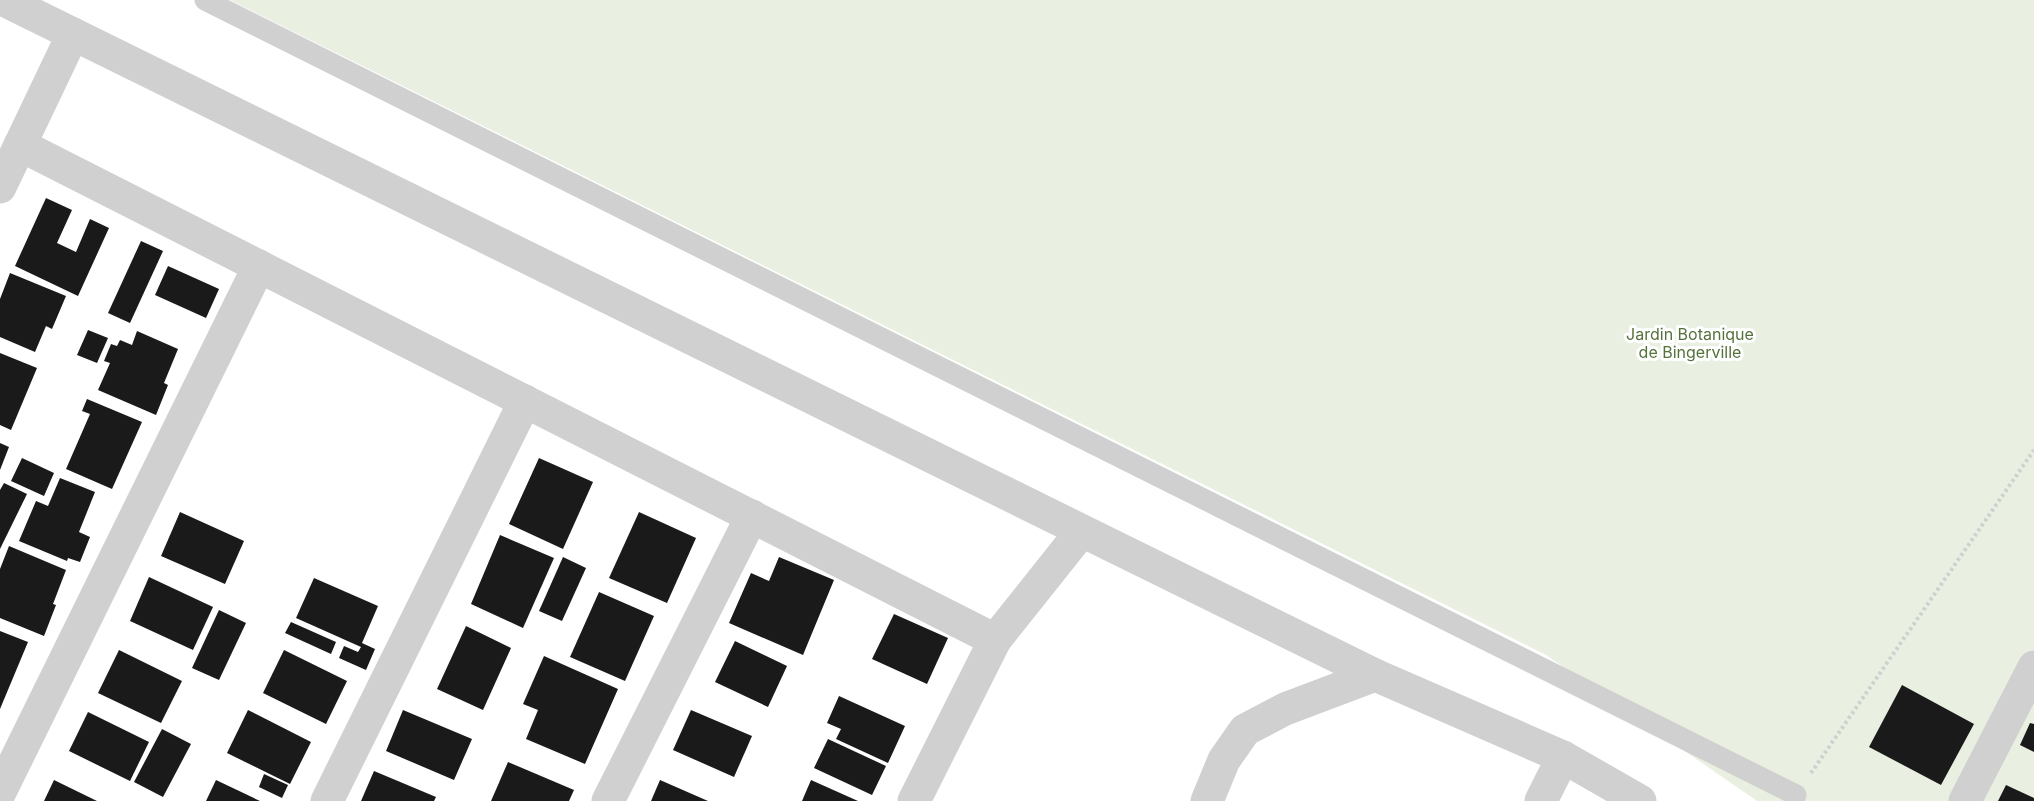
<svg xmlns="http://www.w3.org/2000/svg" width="2034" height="801" font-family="Inter,sans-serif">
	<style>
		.green { fill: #e9f0e1 }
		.building { fill: #1a1a1a }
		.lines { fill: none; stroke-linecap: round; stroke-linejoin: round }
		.path { stroke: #d0d0d0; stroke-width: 4; stroke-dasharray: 3 3; stroke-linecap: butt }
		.lane { stroke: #d0d0d0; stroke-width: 21 }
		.street { stroke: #d0d0d0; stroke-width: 33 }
		.labels { text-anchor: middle; stroke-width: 6; stroke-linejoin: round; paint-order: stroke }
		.park-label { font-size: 16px; fill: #55723c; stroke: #fff }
	</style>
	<rect width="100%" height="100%" fill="#fff"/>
	<path class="green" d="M230,0H2034V801H1757L1546,655Z"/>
	<g class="building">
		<path d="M46,198L72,210L57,243L76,252L90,219L109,228L78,296L15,266Z"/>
		<path d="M141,241L163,251L130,323L108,313Z"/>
		<path d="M168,266L219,289L206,318L155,295Z"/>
		<path d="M10,273L66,296L52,329L46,326L35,352L0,337V299Z"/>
		<path d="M88,330L108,338L97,363L77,355Z"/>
		<path d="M137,331L178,349L164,383L168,385L156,415L98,390L110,363L104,361L111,344L117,346L120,340L132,345Z"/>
		<path d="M0,353L37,368L11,430L0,425Z"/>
		<path d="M87,399L142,422L112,489L66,469L90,414L82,411Z"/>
		<path d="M0,443L9,447L0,470Z"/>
		<path d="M22,458L54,473L44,496L11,481Z"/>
		<path d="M539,458L593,482L563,549L509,524Z"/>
		<path d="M60,478L95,492L79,532L90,537L80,562L68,558L67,561L19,541L36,501L48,506Z"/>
		<path d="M4,483L27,494L0,549V490Z"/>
		<path d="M180,512L244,541L225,584L161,556Z"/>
		<path d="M639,512L696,538L667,603L609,578Z"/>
		<path d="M500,535L554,558L523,628L471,604Z"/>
		<path d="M9,546L66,570L53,604L56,605L44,636L0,618V569Z"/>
		<path d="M563,557L586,568L562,621L539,611Z"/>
		<path d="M779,557L834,580L803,655L729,623L751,573L769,581Z"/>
		<path d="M149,577L213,607L193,650L130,621Z"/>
		<path d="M314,578L378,606L362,643L375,649L366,670L339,658L344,646L358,652L361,647L296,618Z"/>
		<path d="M599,592L654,616L625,681L570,657Z"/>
		<path d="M219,610L246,623L219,680L192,668Z"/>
		<path d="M894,614L948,638L927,684L872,659Z"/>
		<path d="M291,622L336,642L331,654L285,633Z"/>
		<path d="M466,626L511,648L483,710L437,689Z"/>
		<path d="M0,631L28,642L0,709Z"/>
		<path d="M735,641L787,666L768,707L715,682Z"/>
		<path d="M119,650L182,681L161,723L98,693Z"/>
		<path d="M284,650L347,681L326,724L263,693Z"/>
		<path d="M544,656L618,689L585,764L526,739L538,710L523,704Z"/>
		<path d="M1902,685L1974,724L1941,785L1869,747Z"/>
		<path d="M839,696L905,726L888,763L836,739L841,729L827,723Z"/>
		<path d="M248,710L311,742L290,784L227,753Z"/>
		<path d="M403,710L472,739L454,780L386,751Z"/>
		<path d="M691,710L752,736L734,777L673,750Z"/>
		<path d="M88,712L149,742L130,781L69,751Z"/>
		<path d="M2030,723L2034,724V752L2020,745Z"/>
		<path d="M162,729L191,744L163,797L134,782Z"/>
		<path d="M828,739L886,766L872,795L814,768Z"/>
		<path d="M508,762L574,790L569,801H491Z"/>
		<path d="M374,771L436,797L434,801H361Z"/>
		<path d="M264,774L288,785L282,798L259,787Z"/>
		<path d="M54,780L97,801H44Z"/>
		<path d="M216,780L260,801H206Z"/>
		<path d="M660,780L708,801H651Z"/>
		<path d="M811,780L858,801H802Z"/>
		<path d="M2006,785L2034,798V801H1998Z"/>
	</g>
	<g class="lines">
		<path class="path" d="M1811,773L2034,450"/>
		<path class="lane" d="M205,0L1796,795"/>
		<g class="street">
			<path d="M4,0L1375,675L1563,757L1640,801"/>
			<path d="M20,145L995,640"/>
			<path d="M0,187L73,34"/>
			<path d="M0,792L259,266"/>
			<path d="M327,801L525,401"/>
			<path d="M608,801L752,516"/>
			<path d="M914,801L995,640L1081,532"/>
			<path d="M1207,801L1224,760L1245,730L1285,709L1375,675"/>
			<path d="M1541,801L1563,757"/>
			<path d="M1965,801L2034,667"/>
		</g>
	</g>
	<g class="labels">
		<g class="park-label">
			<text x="1690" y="340">Jardin Botanique<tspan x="1690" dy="18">de Bingerville</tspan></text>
		</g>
	</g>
</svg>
